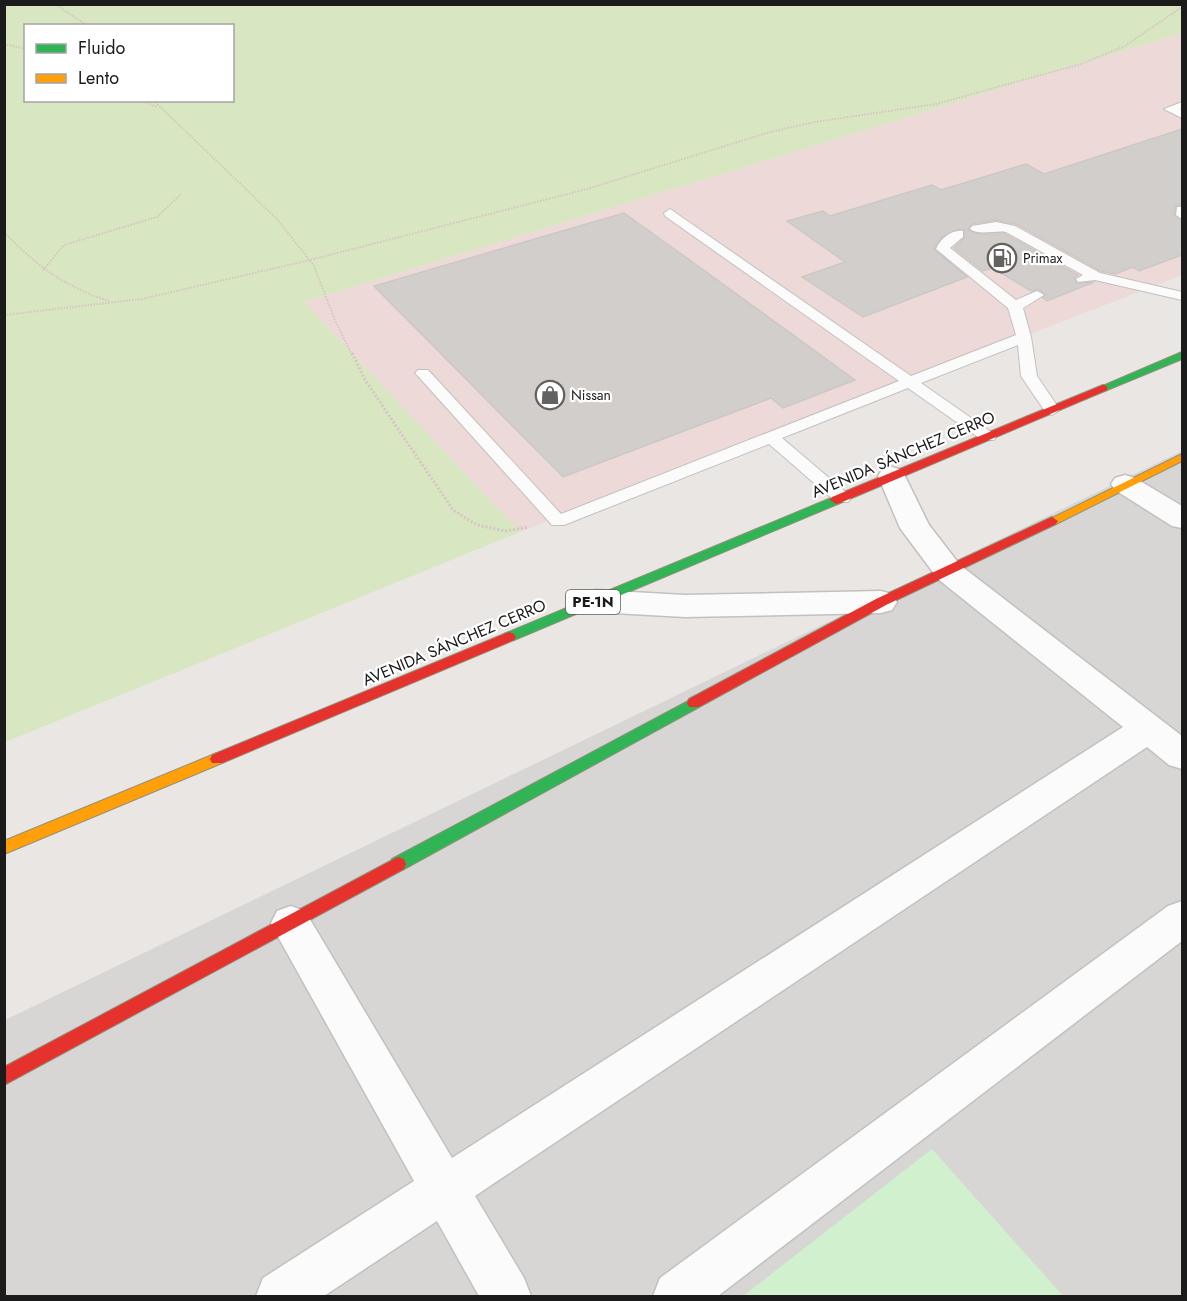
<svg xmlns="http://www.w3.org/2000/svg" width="1187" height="1301" font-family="Jost,sans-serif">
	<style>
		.residential { fill: #d8d6d5 }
		.commercial { fill: #ecd9d8 }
		.grass { fill: #d8e7c1; fill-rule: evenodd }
		.park { fill: #d0f0ce }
		.building { fill: #d1cecc; stroke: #ccc8c4; stroke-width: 1.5 }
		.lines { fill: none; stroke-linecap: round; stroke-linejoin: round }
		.lane-casing { stroke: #c2c1bf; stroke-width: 2 }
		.street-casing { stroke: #c2c1bf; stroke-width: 3 }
		.fast-casing { stroke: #92917c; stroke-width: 2 }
		.slow-casing { stroke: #92917c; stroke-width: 2 }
		.jam-casing { stroke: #92917c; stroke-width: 2 }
		.path-far1 { stroke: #d6c5c3; stroke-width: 2; stroke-dasharray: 1.5 1.5; stroke-linecap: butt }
		.path { stroke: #d6c5c3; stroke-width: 3; stroke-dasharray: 2 2; stroke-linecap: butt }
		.lane { fill: #fcfbfb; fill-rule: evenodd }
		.street { fill: #fcfbfb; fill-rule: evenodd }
		.fast { fill: #30b455; fill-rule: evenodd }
		.slow { fill: #ff9f0a; fill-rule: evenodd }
		.jam { fill: #e5322d; fill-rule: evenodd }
		.labels { text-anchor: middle; stroke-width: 4.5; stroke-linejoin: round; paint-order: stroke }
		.far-poi-label { font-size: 14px; fill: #1b1b1b; stroke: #fff; text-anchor: start }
		.shield { fill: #fff; stroke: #5f5f5f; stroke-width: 1.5 }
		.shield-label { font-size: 15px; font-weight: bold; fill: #1b1b1b }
		.street-label { font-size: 16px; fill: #1b1b1b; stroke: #fff }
	</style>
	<rect width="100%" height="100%" fill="#e9e6e3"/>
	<path class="residential" d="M1182,451V1296H5V1020Z"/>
	<path class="commercial" d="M1182,33V275L520,532L304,302Z"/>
	<path class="grass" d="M5,4H1182V33L304,302L520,532L5,742ZM26,26H232V100H26Z"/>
	<path class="park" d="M932,1149L1063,1296H743Z"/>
	<g class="building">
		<path d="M1182,129V205H1176L1174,215L1182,221V255L1139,271L1133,267L1115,274L1101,271L1016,224L996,220L972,224L968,230L978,234H1005L1078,275L1074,278L1076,283L1094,282L1047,301L1043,298L1046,294L1038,289L1031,291L993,268L983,271L954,248L965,237V229H959L942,237L934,249L967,277L863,317L802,277L845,262L787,221L823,211L830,216L932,185L941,190L1026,164L1044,174Z"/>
		<path d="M624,213L673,248L855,380L783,408L771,398L563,477L374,286Z"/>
	</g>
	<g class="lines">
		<g class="lane-casing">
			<g id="lane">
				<path d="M1182,102V108L1180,109L1182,111V118L1164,109Z"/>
				<path d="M1177,207H1182V219L1176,215Z"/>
				<path d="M670,209L911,376L1016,335L1008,308L936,249C940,239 952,229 963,231V237L950,248L1016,300L1037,291L1044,295L1023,308L1031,337L1037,376L1060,410L1052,415L1046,413L1021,376L1018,345L921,383L994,434L996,437L994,440H982L908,388L782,438L848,494L851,498L848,502H836L769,444L564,525H552L418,376L415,373L418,370H428L561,514L899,381L665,216L664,213Z"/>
				<path d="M996,222L1015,226L1100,273L1182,292V300L1095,280L1078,282L1076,279L1083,275L1006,232C995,230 979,236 970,229L972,226Z"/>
			</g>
		</g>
		<g class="street-casing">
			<g id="street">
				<path d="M892,467L902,470L929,525L960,565L1182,736V769L1169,765L1147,747L475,1196L524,1278L531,1296H479L437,1221L324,1296H256L263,1278L414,1181L277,935L271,923L277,911L291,906L305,911L452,1158L1123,727L938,579L900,528L878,476L882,470Z"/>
				<path d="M1125,475L1135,478L1182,506V528L1172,526L1115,490L1111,484L1115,478Z"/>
				<path d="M596,590L685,595L881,591L892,594L897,602L892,610L881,613L685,617L596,612L585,609L580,601L585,593Z"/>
				<path d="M1182,901V941L718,1296H653L660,1278L1168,906Z"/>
			</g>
		</g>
		<g class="fast-casing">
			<g id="fast">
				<path d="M1182,352V359L1107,390L1103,391L1098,388Z"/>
				<path d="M836,496L840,497L842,500L840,503L514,640H504L502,637L504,634Z"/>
				<path d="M694,698L699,699L701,703L699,707L404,869L398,871L392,869L390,864L392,859Z"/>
			</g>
		</g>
		<g class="slow-casing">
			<g id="slow">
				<path d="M1182,454V461L1056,524H1048L1046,521Z"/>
				<path d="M217,753L222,755L224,759L222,763L4,854V841Z"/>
			</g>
		</g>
		<g class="jam-casing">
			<g id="jam">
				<path d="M1103,385L1107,386V390L840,503L836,504L830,500L832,497Z"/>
				<path d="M1052,517L1058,521L1056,524L886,605L699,707H689L687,703L689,699L876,599Z"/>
				<path d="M509,632L514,634L516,637L514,640L222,763H212L210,759L212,755Z"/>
				<path d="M398,857L404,859L406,864L404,869L4,1085V1067Z"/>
			</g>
		</g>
		<g class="path-far1">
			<path d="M55,4L88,26"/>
			<path d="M4,44L26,49"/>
			<path d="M138,100L157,107"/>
			<path d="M153,100L277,219L314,266L335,320L352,355"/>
			<path d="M4,232C35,265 65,287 109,301"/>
			<path d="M43,270L64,245L157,217L181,194"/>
			<path d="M4,315L142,299L310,260L587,189L770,132L815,122L936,104L1081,64L1125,46L1182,7"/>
		</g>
		<path class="path" d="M352,353L365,380L453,510L477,525L505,531L528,527"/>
		<use href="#lane" class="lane"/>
		<use href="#street" class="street"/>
		<use href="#fast" class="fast"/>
		<use href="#slow" class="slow"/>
		<use href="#jam" class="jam"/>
	</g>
	<defs>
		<g id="fuel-ring" transform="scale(1.5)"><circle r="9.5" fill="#fff" stroke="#636261" stroke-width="1.5"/><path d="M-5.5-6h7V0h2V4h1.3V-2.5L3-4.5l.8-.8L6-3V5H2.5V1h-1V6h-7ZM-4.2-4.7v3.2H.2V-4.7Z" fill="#636261"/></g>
		<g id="shop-ring" transform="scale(1.5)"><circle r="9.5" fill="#fff" stroke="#636261" stroke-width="1.5"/><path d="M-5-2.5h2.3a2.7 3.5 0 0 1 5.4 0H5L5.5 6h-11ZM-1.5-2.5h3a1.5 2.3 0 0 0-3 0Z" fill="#636261"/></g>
	</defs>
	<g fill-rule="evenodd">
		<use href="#fuel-ring" x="1002" y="258"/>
		<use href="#shop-ring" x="550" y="395"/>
	</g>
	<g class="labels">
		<g class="far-poi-label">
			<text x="1023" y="263">Primax</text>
			<text x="571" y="400">Nissan</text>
		</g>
		<rect class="shield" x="566" y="590" width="54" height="24" rx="4.5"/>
		<g class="shield-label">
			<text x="593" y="607">PE-1N</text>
		</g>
		<g class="street-label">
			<text transform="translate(903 454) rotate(-23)" y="6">AVENIDA SÁNCHEZ CERRO</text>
			<text transform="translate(454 642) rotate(-23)" y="6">AVENIDA SÁNCHEZ CERRO</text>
		</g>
	</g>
	<rect width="1187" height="1301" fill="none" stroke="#1b1b1b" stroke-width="12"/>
	<rect x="24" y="24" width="210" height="78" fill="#ffffff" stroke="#a4a4a4" stroke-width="1.5"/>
	<rect x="36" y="44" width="30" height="9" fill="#30b455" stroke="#a4a4a4" stroke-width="1.5"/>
	<text x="78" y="54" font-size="18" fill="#1b1b1b">Fluido</text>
	<rect x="36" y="74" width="30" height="9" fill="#ff9f0a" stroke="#a4a4a4" stroke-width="1.5"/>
	<text x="78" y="84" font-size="18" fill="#1b1b1b">Lento</text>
</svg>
